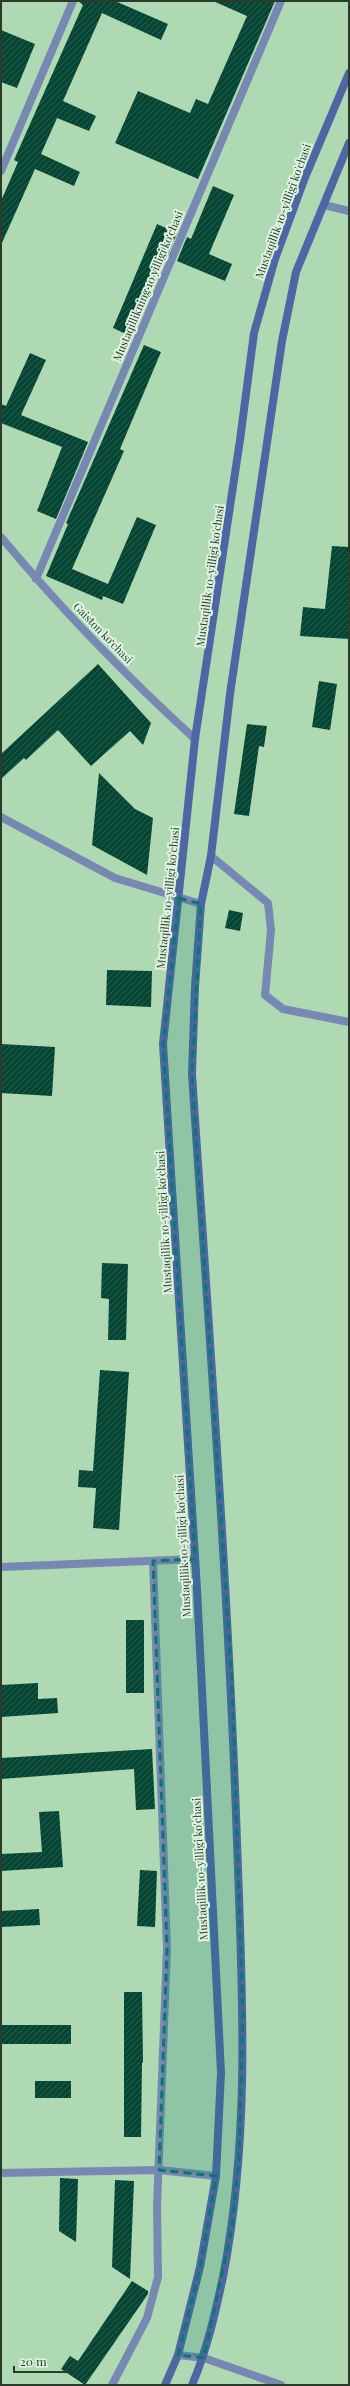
<svg xmlns="http://www.w3.org/2000/svg" width="350" height="2386" font-family="'Playfair Display',serif">
	<style>
		.building { fill: url(#building-hatch) }
		.lines { fill: none; stroke-linecap: round; stroke-linejoin: round }
		.street { stroke: #7788b3; stroke-width: 8 }
		.secondary { stroke: #4e66a4; stroke-width: 8 }
		.marked { fill: #0f766e; fill-opacity: 0.2; stroke: #0f766e; stroke-width: 3; stroke-dasharray: 8 5; stroke-linejoin: round }
		.labels { text-anchor: middle; stroke-width: 4; stroke-linejoin: round; paint-order: stroke }
		.street-label { font-size: 11px; fill: #2a3b2b; stroke: #def4e0 }
	</style>
	<defs>
		<pattern id="building-hatch" width="6" height="6" patternUnits="userSpaceOnUse"><rect width="6" height="6" fill="#044633"/><path d="M-1 1l2-2M0 6l6-6M5 7l2-2" fill="none" stroke="#295f4f"/></pattern>
	</defs>
	<rect width="100%" height="100%" fill="#afd9b2"/>
	<g class="building">
		<path d="M78,1H115L168,24L161,40L102,13L63,101L96,116L89,131L57,118L41,154L80,172L74,186L35,169L1,245V201L18,162L14,160L83,5Z"/>
		<path d="M213,1H275L198,179L115,143L138,91L190,113L196,99L208,104L247,16Z"/>
		<path d="M1,30L35,44L17,88L1,82Z"/>
		<path d="M213,186L234,195L209,254L232,264L225,281L177,261L187,237L191,239Z"/>
		<path d="M157,224L177,233L167,257L164,255L128,335L113,328Z"/>
		<path d="M144,345L161,352L120,449L124,451L72,569L108,584L137,517L156,525L123,604L103,596L102,600L46,576L68,524L66,523Z"/>
		<path d="M30,353L46,360L21,415L88,442L56,519L37,511L62,447L1,423V404L6,406Z"/>
		<path d="M332,546L349,547V639L300,636L303,607L325,609Z"/>
		<path d="M98,664L151,723L143,745L130,731L91,766L58,730L26,760L24,758L1,779V754Z"/>
		<path d="M319,681L337,684L330,730L312,727Z"/>
		<path d="M247,724L267,726L264,747L259,746L249,816L234,814Z"/>
		<path d="M99,773L135,809L153,818L147,875L92,845Z"/>
		<path d="M229,910L243,913L240,931L225,928Z"/>
		<path d="M107,970L152,971L151,1007L106,1005Z"/>
		<path d="M1,1044L55,1047L52,1096L1,1093Z"/>
		<path d="M102,1263L128,1264L126,1340H108L109,1299L101,1298Z"/>
		<path d="M100,1370L129,1372L119,1530L93,1528L96,1488L78,1487L79,1470L93,1471Z"/>
		<rect x="126" y="1620" width="18" height="73"/>
		<path d="M38,1683V1699L57,1698L58,1713L1,1717V1685Z"/>
		<path d="M152,1749L155,1809L136,1810L134,1769L1,1779V1758Z"/>
		<path d="M59,1811L63,1867L1,1871V1854L42,1852L39,1812Z"/>
		<path d="M140,1870L157,1871L155,1927L137,1926Z"/>
		<path d="M39,1909L40,1925L1,1927V1911Z"/>
		<path d="M124,1992H142L143,2062L142,2063L141,2137H124Z"/>
		<rect x="1" y="2025" width="70" height="19"/>
		<rect x="35" y="2081" width="36" height="17"/>
		<path d="M60,2178L78,2179L76,2242L59,2231Z"/>
		<path d="M115,2180L134,2181L130,2279L112,2267Z"/>
		<path d="M132,2281L148,2291V2294L85,2385L61,2369L70,2356L78,2361Z"/>
	</g>
	<g class="lines">
		<g class="street">
			<path d="M1,171L73,1"/>
			<path d="M324,205L349,211"/>
			<path d="M1,537C61,609 126,676 195,739"/>
			<path d="M36,579L281,1"/>
			<path d="M1,817L115,878L201,904"/>
			<path d="M211,856L268,903L271,930L265,995L283,1009L349,1022"/>
			<path d="M1,1567L195,1559"/>
			<path d="M1,2173L159,2170L216,2176"/>
			<path d="M178,2355L204,2358L281,2385"/>
			<path d="M112,2385L147,2318L158,2277L157,2206L167,1949L153,1561"/>
		</g>
		<g class="secondary">
			<path d="M165,2385L178,2355L200,2267L216,2176L221,2073L197,1589L163,1044L195,739L240,440L254,333L275,259L304,180L349,73"/>
			<path d="M192,2385C207,2350 215,2314 223,2277C251,2134 242,1986 237,1841C228,1585 209,1330 192,1074L195,987L201,904L211,856L230,694L282,341L296,272L349,143"/>
		</g>
	</g>
	<path class="marked" d="M179,898L201,904L192,1074L232,1682L243,2016L239,2161L232,2228L204,2358L178,2355L200,2267L216,2176L159,2170L167,1949L153,1561L195,1559L163,1044Z"/>
	<g class="labels">
		<g class="street-label">
			<text transform="translate(283 211) rotate(-70)" y="4">Mustaqillik 10-yilligi ko'chasi</text>
			<text transform="translate(148 286) rotate(-67)" y="4">Mustaqillikning 10 yilligi koʻchasi</text>
			<text transform="translate(210 576) rotate(-82)" y="4">Mustaqillik 10-yilligi ko'chasi</text>
			<text transform="translate(103 633) rotate(46)" y="4">Gaiston koʻchasi</text>
			<text transform="translate(168 898) rotate(-84)" y="4">Mustaqillik 10-yilligi ko'chasi</text>
			<text transform="translate(164 1222) rotate(-93)" y="4">Mustaqillik 10-yilligi ko'chasi</text>
			<text transform="translate(183 1546) rotate(-93)" y="4">Mustaqillik 10-yilligi ko'chasi</text>
			<text transform="translate(200 1869) rotate(-93)" y="4">Mustaqillik 10-yilligi ko'chasi</text>
		</g>
	</g>
	<rect width="350" height="2386" fill="none" stroke="#2a3b2b" stroke-width="4"/>
	<path d="M14 2366v6h57v-6" fill="none" stroke="#2a3b2b" stroke-width="2"/>
	<text x="20" y="2366" font-size="12" fill="#2a3b2b" stroke="#def4e0" stroke-width="3" paint-order="stroke">20 m</text>
</svg>
